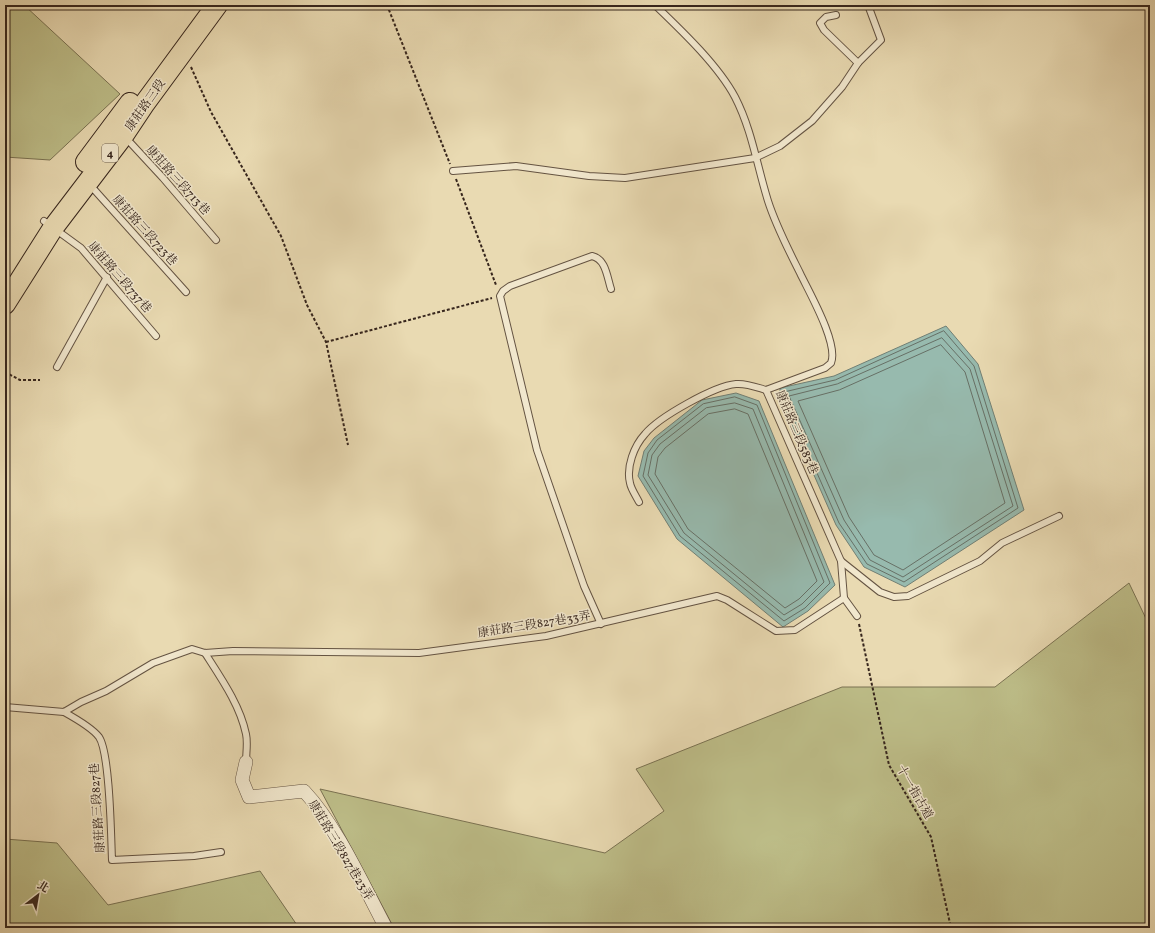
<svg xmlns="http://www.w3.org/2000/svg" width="1155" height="933" font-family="Vollkorn,'Noto Serif TC',serif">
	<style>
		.green { fill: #bdbd88; stroke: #7a7252 }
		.water { fill: #97baae; stroke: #717f74 }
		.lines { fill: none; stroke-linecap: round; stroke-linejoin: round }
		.shore { stroke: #677066; stroke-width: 1 }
		.lane-casing { stroke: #645342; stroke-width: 8 }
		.street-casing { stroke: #645342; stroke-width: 14 }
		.primary-casing { stroke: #37261d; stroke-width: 22 }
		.path { stroke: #37261d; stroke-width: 2; stroke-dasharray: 3 2; stroke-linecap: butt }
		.lane { stroke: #f1e7cd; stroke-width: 6 }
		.street { stroke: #f1e7cd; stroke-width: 13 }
		.primary { stroke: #e9dab2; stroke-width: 20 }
		.labels { text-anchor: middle; stroke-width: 3; stroke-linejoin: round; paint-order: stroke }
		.shield { fill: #f1e7cd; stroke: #6f6052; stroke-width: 1 }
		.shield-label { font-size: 11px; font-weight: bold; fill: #37261d }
		.street-label { font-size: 12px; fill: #37261d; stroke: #f1e7cd }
	</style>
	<rect width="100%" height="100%" fill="#e9dab2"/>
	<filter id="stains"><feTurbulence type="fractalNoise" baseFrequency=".005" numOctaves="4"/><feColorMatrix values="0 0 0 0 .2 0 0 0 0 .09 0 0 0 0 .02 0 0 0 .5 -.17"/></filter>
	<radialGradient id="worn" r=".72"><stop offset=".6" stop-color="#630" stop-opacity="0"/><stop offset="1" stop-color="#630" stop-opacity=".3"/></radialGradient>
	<g class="green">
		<path d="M5,5H24L120,94L50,160L5,157Z"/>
		<path d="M1129,583L1150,627V928H394L320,789L605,853L664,811L636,769L842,687H995Z"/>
		<path d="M5,839L57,843L108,905L260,871L299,928H5Z"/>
	</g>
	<g class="water">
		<path d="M946,326L978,364L1024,510L905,587L864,567L836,525L780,398V388L834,376Z"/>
		<path d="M736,393L759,401L835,585L808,611L783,627L677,539L638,476L644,451L654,438L702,400Z"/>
	</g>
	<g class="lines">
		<g class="shore">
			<path d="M944,331L974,366L1018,508L904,582L867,564L839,523L784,398V392L835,380Z"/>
			<path d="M942,338L970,369L1013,506L903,577L870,560L844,520L789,396L837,384Z"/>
			<path d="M941,345L965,372L1005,503L903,570L874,555L849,517L798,401L839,390Z"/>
			<path d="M735,397L757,405L830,583L805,608L784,621L680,536L643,476L648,453L657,440L703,404Z"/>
			<path d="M735,403L753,409L824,582L802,604L784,615L684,533L648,475L652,455L660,444L706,408Z"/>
			<path d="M735,409L748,414L817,581L799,599L785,608L688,529L655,474L658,457L665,448L708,414Z"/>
		</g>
		<g class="lane-casing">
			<g id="lane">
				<path d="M655,5C681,30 718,65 735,97C752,130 757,166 768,201C776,226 788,249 800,273C809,292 839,344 831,363L825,368L766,390"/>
				<path d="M858,63L881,40L868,5"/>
				<path d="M126,138L163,178L216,240"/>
				<path d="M453,171L516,166L589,176L625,178L755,158L780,146L812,121L842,87L858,63L824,30L820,23L826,17L836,15"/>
				<path d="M90,185L186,292"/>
				<path d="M44,221L81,248L156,336"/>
				<path d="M57,367L107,277"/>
				<path d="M766,390L841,561L880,592L894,597L908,596L980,561L1002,543L1059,516"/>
				<path d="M639,502C636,496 631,489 630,483C626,467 634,446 645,434C659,417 714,386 736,384C746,383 756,387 766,390"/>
				<path d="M841,561L844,598L857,616"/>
				<path d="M601,624L584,586L537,450L500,296L503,291L510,286L592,256C606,259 607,277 611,289"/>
				<path d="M205,653C221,678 240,705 246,734C248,743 246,753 246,762"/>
				<path d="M5,707L64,712L81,702L106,691L153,663L192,649L205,653L233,651L419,653L546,636L717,596L727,600L776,631L795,630L844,598"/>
				<path d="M64,712C73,717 93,729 99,737C110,753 111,836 112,860L194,856L221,852"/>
			</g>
		</g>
		<g class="street-casing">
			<path id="street" d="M246,762L242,780L249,797L304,791C337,826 363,885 386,928"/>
		</g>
		<g class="primary-casing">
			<g id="primary">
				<path d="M86,162L130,103"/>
				<path d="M5,304L53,228L123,136L145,103L217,5"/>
			</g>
		</g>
		<g class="path">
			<path d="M387,5L450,164"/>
			<path d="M191,67L211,112L281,236L307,305L326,342L348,445"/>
			<path d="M456,179L496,285"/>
			<path d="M326,342L492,298"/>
			<path d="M5,372L20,380H40"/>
			<path d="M859,624L889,765L931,837L951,928"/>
		</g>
		<use href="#lane" class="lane"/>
		<use href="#street" class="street"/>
		<use href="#primary" class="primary"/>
	</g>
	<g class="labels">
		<rect class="shield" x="102" y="144" width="16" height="18" rx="3"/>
		<g class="shield-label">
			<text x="110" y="157">4</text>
		</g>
		<g class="street-label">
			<text transform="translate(145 105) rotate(-55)" y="4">康莊路三段</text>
			<text transform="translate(178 180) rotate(48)" y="4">康莊路三段713巷</text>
			<text transform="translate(145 230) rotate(48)" y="4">康莊路三段723巷</text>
			<text transform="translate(120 277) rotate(49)" y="4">康莊路三段737巷</text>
			<text transform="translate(797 432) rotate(67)" y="4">康莊路三段583巷</text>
			<text transform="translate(534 624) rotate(-9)" y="4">康莊路三段827巷33弄</text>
			<text transform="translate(915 792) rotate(60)" y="4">十一指古道</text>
			<text transform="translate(97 808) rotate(-94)" y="4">康莊路三段827巷</text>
			<text transform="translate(341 850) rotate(59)" y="4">康莊路三段827巷23弄</text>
		</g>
	</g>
	<rect width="1155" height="933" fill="none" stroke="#e9dab2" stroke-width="20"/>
	<rect x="6" y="6" width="1143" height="921" fill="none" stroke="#37261d" stroke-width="2"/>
	<rect x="10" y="10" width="1135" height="913" fill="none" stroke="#37261d"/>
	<g transform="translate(38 895) rotate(31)" stroke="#f1e7cd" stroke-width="3" paint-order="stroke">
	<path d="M0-3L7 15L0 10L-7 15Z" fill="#37261d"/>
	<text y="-6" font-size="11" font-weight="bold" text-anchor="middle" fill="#37261d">北</text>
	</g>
	<rect width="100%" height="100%" filter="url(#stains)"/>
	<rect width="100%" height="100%" fill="url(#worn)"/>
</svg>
